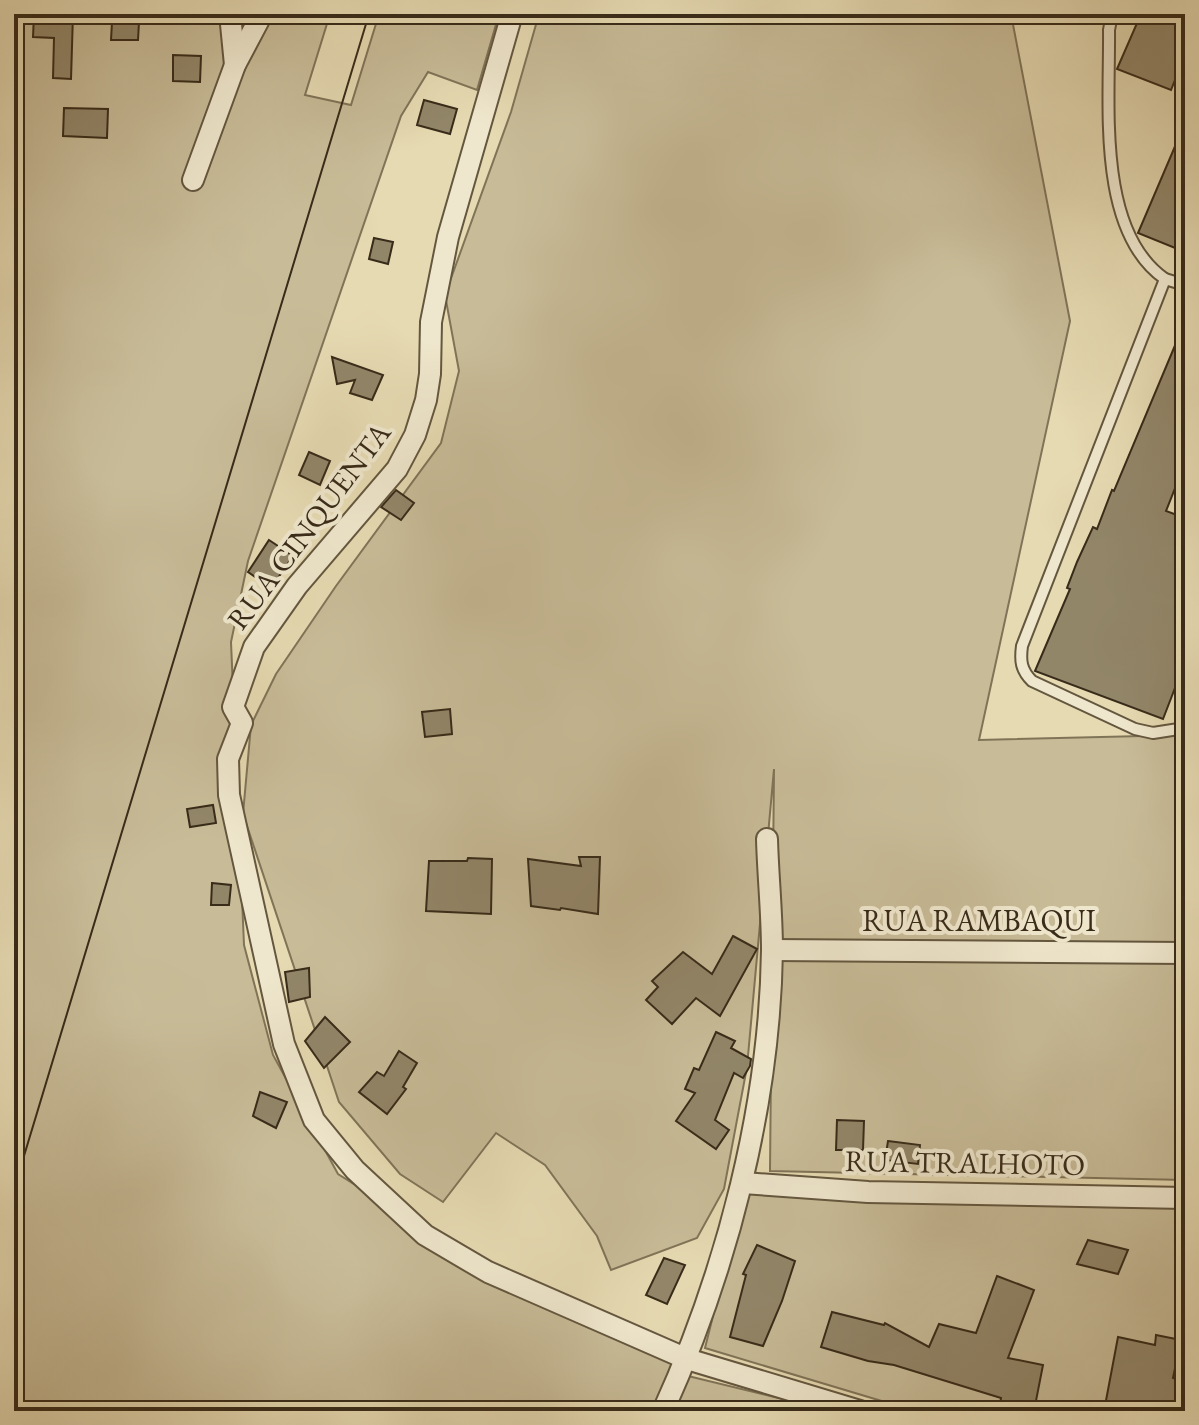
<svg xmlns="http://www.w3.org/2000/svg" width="1199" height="1425" font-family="'EB Garamond',serif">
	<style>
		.green { fill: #c8bc98; stroke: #807458; stroke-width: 2 }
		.building { fill: #928669; stroke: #382b19; stroke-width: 2 }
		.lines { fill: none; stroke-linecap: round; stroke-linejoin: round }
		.lane-casing { stroke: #64573f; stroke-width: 14 }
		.street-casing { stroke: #64573f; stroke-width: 24 }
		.lane { stroke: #efe7cd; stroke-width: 10 }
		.street { stroke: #efe7cd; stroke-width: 20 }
		.tram { stroke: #382b19; stroke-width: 2 }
		.labels { text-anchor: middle; stroke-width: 8; stroke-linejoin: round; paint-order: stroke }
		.street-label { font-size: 30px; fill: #382b19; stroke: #efe7cd }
	</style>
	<rect width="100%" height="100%" fill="#e6dab2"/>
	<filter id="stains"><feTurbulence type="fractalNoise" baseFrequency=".0025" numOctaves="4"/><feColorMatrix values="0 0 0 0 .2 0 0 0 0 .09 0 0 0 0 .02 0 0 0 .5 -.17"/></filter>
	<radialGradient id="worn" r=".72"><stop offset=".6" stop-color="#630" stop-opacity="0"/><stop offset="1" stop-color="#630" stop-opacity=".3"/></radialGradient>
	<g class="green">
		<path d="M14,14H330L305,95L351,105L379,14H499L477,90L428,72L401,116L248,561L231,642L244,945L273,1055L338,1174L510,1282L687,1359L663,1411H14Z"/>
		<path d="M539,14H1011L1070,321L979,740L1185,735V1180L770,1171L774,769L747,1067L724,1189L697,1238L611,1270L597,1236L545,1165L496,1133L443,1202L400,1174L339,1102L243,814L251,725L276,674L336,586L441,443L459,371L445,295L511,112Z"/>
		<path d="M748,1189L1185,1202V1411H915L705,1348L740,1208Z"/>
		<path d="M688,1376L832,1411H674Z"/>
	</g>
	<g class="building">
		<path d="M34,14H73L71,79L53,78L54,38L33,37Z"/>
		<path d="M1141,14H1156L1185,26V55L1171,90L1117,69Z"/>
		<path d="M112,22H139L138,40H111Z"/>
		<path d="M173,55L201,56L200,82L173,81Z"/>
		<path d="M424,100L457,109L450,134L417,125Z"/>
		<path d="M64,108L108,109L107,138L63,136Z"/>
		<path d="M1185,123V252L1138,233Z"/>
		<path d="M374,238L393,242L388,264L369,259Z"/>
		<path d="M1184,324L1185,463L1166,511L1185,518V662L1163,719L1035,671L1070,589L1067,588L1077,562L1093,527L1097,529L1112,490L1114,491Z"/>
		<path d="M332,357L383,375L372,400L350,393L355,380L337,384Z"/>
		<path d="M309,452L330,461L320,485L299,475Z"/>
		<path d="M396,490L414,503L401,520L381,507Z"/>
		<path d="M269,540L293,556L271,588L248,572Z"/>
		<path d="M450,709L452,734L425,737L422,712Z"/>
		<path d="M213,805L216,823L190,827L187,809Z"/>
		<path d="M579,857H600L598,914L561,908L560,910L531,906L528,859L581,866Z"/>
		<path d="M468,858L492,859L491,914L426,911L429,861H467Z"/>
		<path d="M212,883L231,885L229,905H211Z"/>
		<path d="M733,936L757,949L720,1016L696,998L672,1024L646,1000L658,987L652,981L683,952L712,974Z"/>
		<path d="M309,968L310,997L289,1002L285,972Z"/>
		<path d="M325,1017L350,1042L324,1068L305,1041Z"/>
		<path d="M716,1032L735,1041L731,1048L751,1059L750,1066L743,1078L734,1073L715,1120L729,1130L716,1149L676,1121L695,1093L685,1089L694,1068L699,1070Z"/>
		<path d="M399,1051L417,1063L403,1087L406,1089L387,1114L359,1092L377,1072L384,1076Z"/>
		<path d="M260,1092L287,1102L276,1128L253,1116Z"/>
		<path d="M837,1120L864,1121L863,1150H836Z"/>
		<path d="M888,1141L920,1145L918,1164L885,1160Z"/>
		<path d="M1088,1240L1128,1250L1118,1274L1077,1264Z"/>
		<path d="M757,1245L795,1261L782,1301L763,1346L730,1337L746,1275L743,1274Z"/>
		<path d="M664,1258L685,1265L667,1304L646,1295Z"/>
		<path d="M997,1276L1034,1290L1008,1358L1043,1365L1034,1411H999L1001,1398L894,1365L868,1361L821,1347L832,1312L884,1325L885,1323L929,1347L939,1324L976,1333Z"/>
		<path d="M1156,1335L1181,1340L1173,1378L1185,1383V1411H1104L1118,1337L1155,1345Z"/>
	</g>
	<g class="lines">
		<g class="lane-casing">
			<g id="lane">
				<path d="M1112,14L1109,30C1110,104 1096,231 1165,279L1022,646C1020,661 1021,670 1032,681L1135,729L1153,733L1185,728"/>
				<path d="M1165,279L1185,285"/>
			</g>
		</g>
		<g class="street-casing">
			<g id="street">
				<path d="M230,14L235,65"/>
				<path d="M512,14L448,237L431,322L430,374L426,400L415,435L397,469L297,586L254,647L233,707L242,723L228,759L229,795L284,1044L314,1120L355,1170L425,1235L488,1272L687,1359L860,1411"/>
				<path d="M193,180L235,65L262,14"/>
				<path d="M772,950L1185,953"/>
				<path d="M743,1183L868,1192L1185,1198"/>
				<path d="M663,1411C727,1270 770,1105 772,950C772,913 768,876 767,839"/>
			</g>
		</g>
		<use href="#lane" class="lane"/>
		<use href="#street" class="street"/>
		<path class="tram" d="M14,1189L369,14"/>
	</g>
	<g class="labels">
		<g class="street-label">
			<text transform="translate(309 526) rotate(-53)" y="10">RUA CINQUENTA</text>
			<text x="979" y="931">RUA RAMBAQUI</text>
			<text transform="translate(965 1163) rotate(1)" y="10">RUA TRALHOTO</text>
		</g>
	</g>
	<rect width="1199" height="1425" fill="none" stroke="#e6dab2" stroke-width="48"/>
	<rect x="16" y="16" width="1167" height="1393" fill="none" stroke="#382b19" stroke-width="4"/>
	<rect x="24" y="24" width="1151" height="1377" fill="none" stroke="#382b19" stroke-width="2"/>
	<rect width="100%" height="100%" filter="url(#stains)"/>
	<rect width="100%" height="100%" fill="url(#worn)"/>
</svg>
